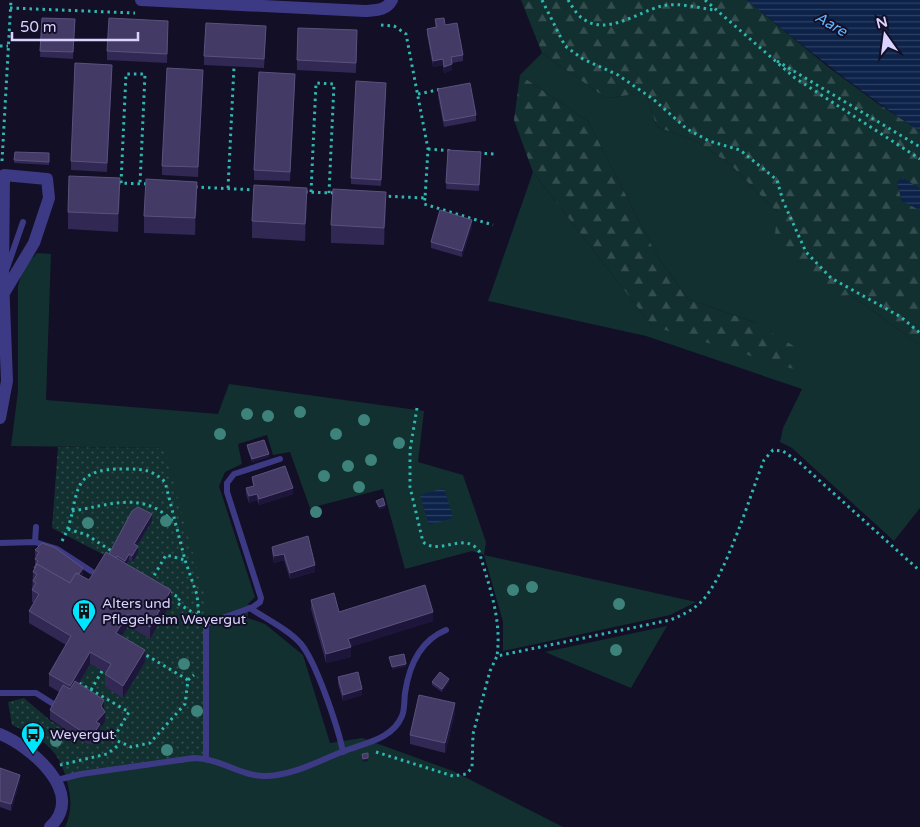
<svg xmlns="http://www.w3.org/2000/svg" width="920" height="827" font-family="'Varela Round',sans-serif">
	<style>
		.green { fill: #12302f }
		.forest { fill: url(#forest-firs) }
		.garden { fill: url(#garden-dots) }
		.water { fill: url(#water-rules) }
		.lines { fill: none; stroke-linecap: round; stroke-linejoin: round }
		.path { stroke: #2fb8b0; stroke-width: 3; stroke-dasharray: 2.5 4; stroke-linecap: butt }
		.service { stroke: #3d3a85; stroke-width: 6 }
		.minor { stroke: #3d3a85; stroke-width: 12 }
		.tree { fill: #3d827b }
		.wall { fill: #312854 }
		.shaded-wall { fill: #1d163a }
		.building { fill: #433a66; stroke: #5a527e }
		.labels { text-anchor: middle; stroke-width: 4; stroke-linejoin: round; paint-order: stroke }
		.poi-label { font-size: 14px; fill: #d9d4ff; stroke: #130f26; text-anchor: start }
		.water-label { font-size: 15px; font-style: italic; fill: #62b6ff; stroke: #130f26 }
	</style>
	<defs>
		<pattern id="forest-firs" width="22" height="20" patternUnits="userSpaceOnUse" patternTransform="scale(1.25)"><rect width="22" height="20" fill="#12302f"/><path d="M5 1l3.5 6h-7zM16 11l3.5 6h-7z" fill="#344d4e"/></pattern>
		<pattern id="garden-dots" width="8" height="8" patternUnits="userSpaceOnUse" patternTransform="scale(1.25)"><rect width="8" height="8" fill="#12302f"/><path d="M2 2h.1M6 6h.1" fill="none" stroke="#344d4e" stroke-width="1.8" stroke-linecap="round"/></pattern>
		<pattern id="water-rules" width="6" height="5" patternUnits="userSpaceOnUse" patternTransform="scale(1.25)"><rect width="6" height="5" fill="#0c2248"/><path d="M0 2.5h6" fill="none" stroke="#2f4163"/></pattern>
	</defs>
	<rect width="100%" height="100%" fill="#130f26"/>
	<g class="green">
		<path d="M542,53L606,98L646,93L657,127L694,140L730,164L777,212L851,295L920,345V508L894,541L792,448L780,442L783,428L802,389L646,336L488,301L533,172L652,326L756,323L688,299L656,254L588,121L520,75Z"/>
		<path d="M37,253L51,254L46,400L218,414L229,384L424,411L418,462L463,475L486,542L484,555L696,602L670,615L503,651V622L484,555L472,551L405,569L383,489L310,508L290,452L273,455L267,435L238,444L242,464L225,472L219,486L255,597L248,604V618L265,624L303,655L330,743L362,738L453,771L563,827H65C73,810 71,795 66,778L187,758L164,448L11,446L18,391V286L23,268Z"/>
		<path d="M667,626L631,688L545,652Z"/>
	</g>
	<g class="forest">
		<path d="M521,0H747L827,66L877,103L920,131V189L903,178L897,182L902,201L920,210V345L851,295L832,296L774,246L777,212L730,164L694,140L657,127L646,93L606,98L542,53Z"/>
		<path d="M520,75L588,121L656,254L688,299L756,323L797,348L800,371L652,326L533,172L514,120Z"/>
	</g>
	<path class="garden" d="M58,447L164,448L205,597L204,760L66,778C58,747 40,738 12,725L8,702L24,698L51,721L81,738L80,740L87,744H93L99,734L100,725L102,726L105,721L104,709L75,691L90,664L111,676L105,687L124,697L116,645L128,626L150,639L114,569L129,560L132,562L138,553L110,558L52,528Z"/>
	<g class="water">
		<path d="M747,0H920V131C859,92 803,46 747,0Z"/>
		<path d="M903,178L920,189V210L902,201L897,182Z"/>
		<path d="M444,488L453,518L429,525L420,495Z"/>
	</g>
	<g class="lines">
		<g class="path">
			<path d="M542,0L565,46L583,59L618,75L653,99L687,129L709,141L740,150L777,180L783,201L806,252L831,278L901,317L920,333"/>
			<path d="M568,0C572,6 576,14 582,18C606,37 637,12 662,6C679,2 698,8 715,10"/>
			<path d="M705,0L795,78L920,159"/>
			<path d="M10,8L135,13"/>
			<path d="M381,25L394,26L406,34L428,149L425,198L382,196"/>
			<path d="M0,46H8"/>
			<path d="M777,61L920,147"/>
			<path d="M418,94L442,89"/>
			<path d="M428,149L452,151"/>
			<path d="M478,153L495,154"/>
			<path d="M2,161L11,0"/>
			<path d="M118,183L149,184"/>
			<path d="M121,183L126,74H145L140,184"/>
			<path d="M195,187L256,190"/>
			<path d="M228,188L234,67"/>
			<path d="M305,192L336,193"/>
			<path d="M311,192L316,83L334,84L329,193"/>
			<path d="M425,198L424,204L493,225"/>
			<path d="M417,408L410,450V487L423,542C440,556 464,531 479,551C489,586 502,619 497,656"/>
			<path d="M72,511C111,505 145,489 176,525"/>
			<path d="M68,529L87,535L113,552"/>
			<path d="M62,541C84,501 61,467 127,469C143,469 153,470 165,482L185,560L197,595L199,617"/>
			<path d="M151,581L166,555L185,560"/>
			<path d="M169,592L180,598L177,603L199,616"/>
			<path d="M141,652L188,680"/>
			<path d="M79,683L129,712L113,739"/>
			<path d="M91,690L102,671"/>
			<path d="M100,733L131,747L150,743L185,704L188,680L194,675"/>
			<path d="M376,752L453,776L466,774L472,768L473,734L490,671L497,656L670,620C681,616 691,611 700,603C725,580 750,495 764,460L773,450L783,451L800,463L920,571"/>
			<path d="M60,765L107,754L120,744"/>
		</g>
		<g class="service">
			<path d="M7,268L23,222"/>
			<path d="M35,542L36,527"/>
			<path d="M0,543L35,542L57,549L91,571"/>
			<path d="M250,608C266,619 288,629 301,644C316,662 338,727 343,752"/>
			<path d="M0,693H36L55,705"/>
			<path d="M206,759V624L253,607L260,602L261,598L227,492V483L234,474L280,459"/>
			<path d="M57,780L81,774L194,758C220,758 241,777 267,776C294,775 318,761 342,752C364,743 392,740 402,716C405,709 404,700 405,693C409,666 419,641 446,630"/>
		</g>
		<g class="minor">
			<path d="M141,0L365,11C376,10 386,11 392,0"/>
			<path d="M0,418L7,381L3,279L4,175L47,179L49,198L34,243L4,293"/>
			<path d="M0,734C30,746 87,793 50,827"/>
		</g>
	</g>
	<g class="tree">
		<circle cx="300" cy="412" r="6"/>
		<circle cx="247" cy="414" r="6"/>
		<circle cx="268" cy="416" r="6"/>
		<circle cx="364" cy="420" r="6"/>
		<circle cx="220" cy="434" r="6"/>
		<circle cx="336" cy="434" r="6"/>
		<circle cx="399" cy="443" r="6"/>
		<circle cx="371" cy="460" r="6"/>
		<circle cx="348" cy="466" r="6"/>
		<circle cx="324" cy="476" r="6"/>
		<circle cx="359" cy="487" r="6"/>
		<circle cx="316" cy="512" r="6"/>
		<circle cx="166" cy="521" r="6"/>
		<circle cx="88" cy="523" r="6"/>
		<circle cx="532" cy="587" r="6"/>
		<circle cx="513" cy="590" r="6"/>
		<circle cx="619" cy="604" r="6"/>
		<circle cx="616" cy="650" r="6"/>
		<circle cx="184" cy="664" r="6"/>
		<circle cx="197" cy="711" r="6"/>
		<circle cx="34" cy="730" r="6"/>
		<circle cx="56" cy="741" r="6"/>
		<circle cx="167" cy="750" r="6"/>
	</g>
	<g class="wall">
		<path d="M42,18L75,19L73,59L40,57Z"/>
		<path d="M435,19L463,55V61L452,63V70L444,73L443,65L433,67L427,35V29L435,27Z"/>
		<path d="M168,30L167,63L107,60V51Z"/>
		<path d="M266,35L264,68L204,65V56Z"/>
		<path d="M357,40L356,73L297,70V60Z"/>
		<path d="M112,74L107,172L71,170V161Z"/>
		<path d="M203,79L198,177L162,175V166Z"/>
		<path d="M295,84L290,181L254,180V170Z"/>
		<path d="M386,89L381,186L351,184V178Z"/>
		<path d="M438,89L476,115V121L444,127L438,96Z"/>
		<path d="M448,150L481,152L479,191L446,189Z"/>
		<path d="M15,152L49,153V165L14,163Z"/>
		<path d="M120,195L118,232L68,229V212Z"/>
		<path d="M197,199L195,235L144,233V216Z"/>
		<path d="M307,205L305,241L252,238V221Z"/>
		<path d="M386,209L384,245L331,243V225Z"/>
		<path d="M472,226L462,257L431,248V242Z"/>
		<path d="M247,445L269,457L252,462L247,448Z"/>
		<path d="M252,477L293,494L259,505L257,500L249,503L246,494V488L253,486Z"/>
		<path d="M152,521L137,546L138,553L132,562L129,560L127,564L171,603L150,639L128,626L122,636L145,662L123,698L105,687V674L106,673L90,664L79,684L104,709L105,721L100,727V733L93,744H87L50,719V710L59,692L49,686V674L66,645L29,623V611L34,603L32,602V590L33,572L36,566L35,565V559L36,557L35,556V550L83,574L82,576L89,580L109,554Z"/>
		<path d="M272,547L315,572L290,579L284,560L274,563L272,553Z"/>
		<path d="M311,600L339,612L433,621L350,647L351,657L326,663L311,609Z"/>
		<path d="M338,677L362,695L343,701L338,684Z"/>
		<path d="M432,682H449L442,692L432,685Z"/>
		<path d="M455,713L445,753L410,744V735Z"/>
		<path d="M0,768L20,781L11,811L0,807Z"/>
	</g>
	<g class="shaded-wall">
		<path d="M443,59V65L433,67V61Z"/>
		<path d="M452,64V70L444,73V67Z"/>
		<path d="M112,65V74L107,172V163Z"/>
		<path d="M203,70V79L198,177V167Z"/>
		<path d="M295,74V84L290,181V172Z"/>
		<path d="M120,178V195L118,232V214Z"/>
		<path d="M197,182V199L195,235V218Z"/>
		<path d="M307,188V205L305,241V224Z"/>
		<path d="M386,192V209L384,245V228Z"/>
		<path d="M472,220V226L462,257V251Z"/>
		<path d="M269,454V457L252,462V459Z"/>
		<path d="M293,488V494L259,505V499Z"/>
		<path d="M257,494V500L249,503V496Z"/>
		<path d="M385,505V508L379,510V507Z"/>
		<path d="M152,514V521L134,551V544Z"/>
		<path d="M138,546V553L132,562V556Z"/>
		<path d="M129,554V560L125,567V561Z"/>
		<path d="M284,554V560L274,563V556Z"/>
		<path d="M315,565V572L290,579V573Z"/>
		<path d="M83,568V574L70,596V589Z"/>
		<path d="M171,590V603L150,639V627Z"/>
		<path d="M433,612V621L348,648V639Z"/>
		<path d="M128,614V626L116,645V633Z"/>
		<path d="M351,647V657L326,663V654Z"/>
		<path d="M145,650V662L123,698V686Z"/>
		<path d="M90,652V664L70,698V686Z"/>
		<path d="M406,664V667L392,670V667Z"/>
		<path d="M449,679V682L442,692V689Z"/>
		<path d="M362,689V695L343,701V695Z"/>
		<path d="M104,700V709L101,716V706Z"/>
		<path d="M455,703V713L445,753V743Z"/>
		<path d="M105,712V721L100,727V733L93,744V735L96,722Z"/>
		<path d="M368,758V761L363,762V759Z"/>
		<path d="M20,775V781L11,811V804Z"/>
	</g>
	<g class="building">
		<path d="M42,18L75,19L73,52L40,51Z"/>
		<path d="M109,18L168,21L167,54L107,51Z"/>
		<path d="M444,18L445,25L457,23L463,55L451,57L452,64L444,67L443,59L433,61L427,29L437,27L435,19Z"/>
		<path d="M206,23L266,26L264,59L204,56Z"/>
		<path d="M298,28L357,30L356,63L297,60Z"/>
		<path d="M75,63L112,65L107,163L71,161Z"/>
		<path d="M167,68L203,70L198,167L162,166Z"/>
		<path d="M259,72L295,74L290,172L254,170Z"/>
		<path d="M356,81L386,83L381,180L351,178Z"/>
		<path d="M470,83L476,115L444,121L438,89Z"/>
		<path d="M448,150L481,152L479,185L446,183Z"/>
		<path d="M15,152L49,153V162L14,160Z"/>
		<path d="M69,176L120,178L118,214L68,212Z"/>
		<path d="M146,179L197,182L195,218L144,216Z"/>
		<path d="M254,185L307,188L305,224L252,221Z"/>
		<path d="M333,189L386,192L384,228L331,225Z"/>
		<path d="M440,210L472,220L462,251L431,242Z"/>
		<path d="M264,440L269,454L252,459L247,445Z"/>
		<path d="M285,466L293,488L259,499L257,494L249,496L246,488L254,486L252,477Z"/>
		<path d="M383,498L385,505L379,507L376,501Z"/>
		<path d="M138,507L152,514L134,544L138,546L132,556L129,554L125,561L117,556L116,558L109,554L132,511Z"/>
		<path d="M308,536L315,565L290,573L284,554L274,556L272,547Z"/>
		<path d="M42,543L54,547L83,568L79,574L76,573L70,583L37,564L35,569L34,568L38,561L35,559L39,552L35,550Z"/>
		<path d="M106,552L171,590L150,627L128,614L116,633L145,650L123,686L105,674L111,664L90,652L70,686L49,674L71,636L29,611L39,594L32,590L36,583L33,581L37,574L33,572L37,564L70,583L76,573L89,580Z"/>
		<path d="M425,585L433,612L348,639L351,647L326,654L311,600L334,593L339,612Z"/>
		<path d="M404,654L406,664L392,667L389,657Z"/>
		<path d="M358,672L362,689L343,695L338,677Z"/>
		<path d="M440,672L449,679L442,689L432,682Z"/>
		<path d="M75,681L104,700L101,706L105,712L96,722L100,724L93,735H87L50,710L63,685L70,689Z"/>
		<path d="M419,695L455,703L445,743L410,735Z"/>
		<path d="M368,753V758L363,759L362,754Z"/>
		<path d="M0,768L20,775L11,804L0,801Z"/>
	</g>
	<defs>
		<g id="building-pin" transform="scale(1.25)"><path d="M0 17L-7.5 6A9.5 9.5 0 1 1 7.5 6Z" fill="#00e5ff" stroke="#130f26"/><path d="M-4-6H4V6H1V3H-1V6H-4ZM-2.5-4.3h1.7v1.8h-1.7ZM.8-4.3h1.7v1.8H.8ZM-2.5-1h1.7V.8h-1.7ZM.8-1h1.7V.8H.8Z" fill="#111"/></g>
		<g id="bus-pin" transform="scale(1.25)"><path d="M0 17L-7.5 6A9.5 9.5 0 1 1 7.5 6Z" fill="#00e5ff" stroke="#130f26"/><path d="M-5-6H5V4H4V6H2V4H-2V6H-4V4H-5ZM-3.5-4V0h7V-4ZM-3.5 1.2v1.5H-2V1.2ZM2 1.2v1.5H3.5V1.2Z" fill="#111"/></g>
	</defs>
	<g fill-rule="evenodd">
		<use href="#building-pin" x="84" y="611"/>
		<use href="#bus-pin" x="33" y="734"/>
	</g>
	<g class="labels">
		<g class="poi-label">
			<text x="102" y="608">Alters und<tspan x="102" dy="16">Pflegeheim Weyergut</tspan></text>
			<text x="50" y="739">Weyergut</text>
		</g>
		<g class="water-label">
			<text transform="translate(831 24) rotate(30)" y="5">Aare</text>
		</g>
	</g>
	<g transform="translate(885 35) rotate(346)" stroke="#130f26" stroke-width="4" paint-order="stroke">
	<path d="M0-4L9 19L0 12L-9 19Z" fill="#d9d4ff"/>
	<text y="-8" font-size="14" font-weight="bold" text-anchor="middle" fill="#d9d4ff">N</text>
	</g>
	<path d="M12 32v8h126v-8" fill="none" stroke="#d9d4ff" stroke-width="2.5"/>
	<text x="20" y="32" font-size="15" fill="#d9d4ff" stroke="#130f26" stroke-width="4" paint-order="stroke">50 m</text>
</svg>
